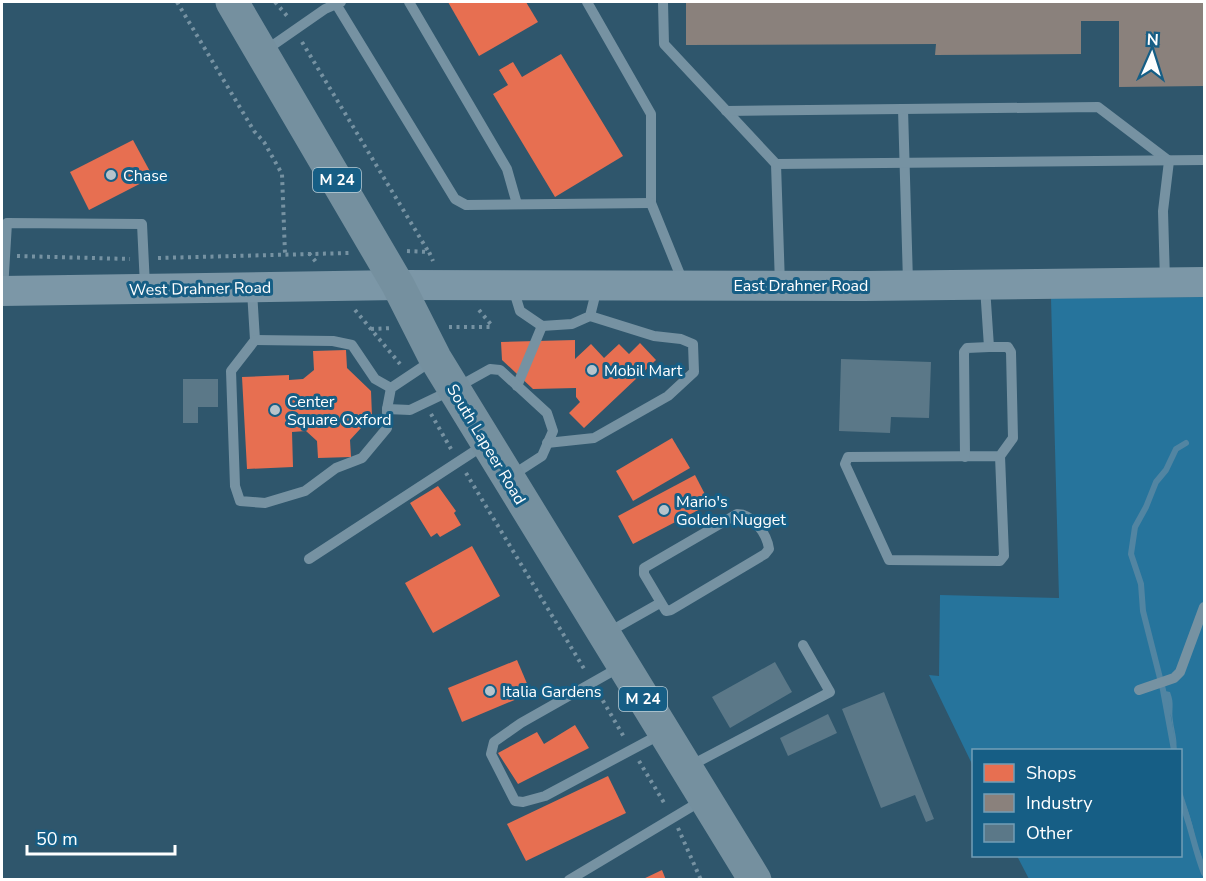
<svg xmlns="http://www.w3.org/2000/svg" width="1206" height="881" font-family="'Nunito Sans',sans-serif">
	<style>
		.green { fill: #26749c }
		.water { fill: #5285a2 }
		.shops { fill: #e76f51 }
		.industry { fill: #8a817c }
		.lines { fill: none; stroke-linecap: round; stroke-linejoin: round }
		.stream { stroke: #5285a2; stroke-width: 6 }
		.building { fill: #5b7888 }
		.path { stroke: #7692a2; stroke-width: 4; stroke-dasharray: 3 4.5; stroke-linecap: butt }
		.lane { stroke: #7692a2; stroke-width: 10 }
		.secondary { stroke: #7c97a7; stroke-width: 30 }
		.primary { stroke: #75909f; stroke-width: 33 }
		.poi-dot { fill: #b6c4cc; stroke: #165e85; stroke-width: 2 }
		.labels { text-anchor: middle; stroke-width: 6; stroke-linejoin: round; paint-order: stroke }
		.shield { fill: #165e85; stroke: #b9cfda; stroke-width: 1.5 }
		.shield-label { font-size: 15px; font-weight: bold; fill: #fff }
		.poi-label { font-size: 16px; fill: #fff; stroke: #165e85; text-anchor: start }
		.street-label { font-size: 16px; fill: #fff; stroke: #165e85 }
	</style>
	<rect width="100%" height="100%" fill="#2f566c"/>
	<path class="green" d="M1204,297V879H1029L1017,856H1180V750H974L973,766L929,675L939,676L940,595L1059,598L1051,298Z"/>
	<g class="water">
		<path d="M1165,691L1170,692C1175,705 1171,709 1173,721C1174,730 1178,741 1176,750L1171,716L1163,702V692Z"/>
		<path d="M1180,785C1185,802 1192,820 1195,837C1197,849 1205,858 1204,870L1200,854L1196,850C1196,827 1180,807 1180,785Z"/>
	</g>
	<g class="shops">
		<path d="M448,2H526L538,22L479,56Z"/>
		<path d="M561,54L623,156L555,197L493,94L508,85L499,70L513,62L522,77Z"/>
		<path d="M133,140L153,177L89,210L70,172Z"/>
		<path d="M575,340V359L591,344L604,358L619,344L629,354L640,343L656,360L584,428L569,413L580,402L576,397V388L533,389L502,360L501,342Z"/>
		<path d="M346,350L347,368L371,391L372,416L350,440L351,457L318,458L317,441L306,431L292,432L293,467L247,469L242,377L289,375V380L303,379L314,370L313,351Z"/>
		<path d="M672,438L690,468L633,501L616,471Z"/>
		<path d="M695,475L710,504L633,544L618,516Z"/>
		<path d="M438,486L456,511L454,513L461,525L440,537L437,533L431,537L410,503Z"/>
		<path d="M472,546L500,596L433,633L405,583Z"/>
		<path d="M517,660L531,693L462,722L448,688Z"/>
		<path d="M575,725L589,748L518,784L498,753L537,732L544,744Z"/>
		<path d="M608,776L626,813L526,861L507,824Z"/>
		<path d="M662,870L666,880H641Z"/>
	</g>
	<path class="industry" d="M686,2H1204V86L1119,87V21H1081V54L935,55L936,44L686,45Z"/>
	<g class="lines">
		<g class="stream">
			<path d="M1174,750L1163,690L1143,611L1141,584L1131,554L1135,527L1146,507L1156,482L1166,470L1176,449L1186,443"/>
			<path d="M1180,799C1191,823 1194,849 1204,873"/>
		</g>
	</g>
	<g class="building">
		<path d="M841,359L931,362L929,418L891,417L890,433L839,431Z"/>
		<path d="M183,379H218V407H198V423H183Z"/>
		<path d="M775,662L792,692L730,728L712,697Z"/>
		<path d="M884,692L934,819L926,822L915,795L881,808L842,709Z"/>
		<path d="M828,714L837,733L788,756L780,738Z"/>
	</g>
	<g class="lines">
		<g class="path">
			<path d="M177,2L254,131L264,142L282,174L285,254"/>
			<path d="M275,2L288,17"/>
			<path d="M302,42L428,251"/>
			<path d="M407,251L429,252L433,261"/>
			<path d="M309,253L316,262"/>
			<path d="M17,256L130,259"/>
			<path d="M158,258L349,253"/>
			<path d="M355,310L400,364"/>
			<path d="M479,310L493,327"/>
			<path d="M449,327H492"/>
			<path d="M371,329L393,328"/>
			<path d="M431,414L451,449"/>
			<path d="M466,473L586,672"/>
			<path d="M599,694L624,737"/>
			<path d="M639,761L666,806"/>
			<path d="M678,828L701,880"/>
		</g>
		<g class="lane">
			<path d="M409,2L507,169L517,204"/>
			<path d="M587,2L651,114V203L683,282"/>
			<path d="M663,2L664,44L776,164L780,285"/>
			<path d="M336,4L455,199L466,205L651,203"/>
			<path d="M266,50L325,9L341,2"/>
			<path d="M903,109L908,282"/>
			<path d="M726,111L1098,107L1169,161L1163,211L1165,281"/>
			<path d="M776,164L1204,160"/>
			<path d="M985,287L989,347H1008L1011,352L1013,438L1000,456L1004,556L1000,561L889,560L845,464L848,457L1000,456"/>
			<path d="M513,288L520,311L542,326L572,324L590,316L597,288"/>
			<path d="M3,290L7,223L142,224L145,286"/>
			<path d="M252,291L255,340L231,371L235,486L240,501L265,503L305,491L336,468L362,458L387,428V409L391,388L433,360"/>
			<path d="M255,340L333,341L352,345L375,379L391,388"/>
			<path d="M517,386L542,326"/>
			<path d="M387,409L410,410L454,389L490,369L500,370L547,413L553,431L542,456L511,476"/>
			<path d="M547,443L594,438L668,396L694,372L693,344L681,339L654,336L590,316"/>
			<path d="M965,457L964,352L967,348L989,347"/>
			<path d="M737,514C753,514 767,534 769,549L765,554L671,610L666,611L644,574V568Z"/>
			<path d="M309,559L484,445"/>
			<path d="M607,633L660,603"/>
			<path d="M620,667L521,723L494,742L491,754L515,801L523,802L545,796L661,734"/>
			<path d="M1139,690L1174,678L1180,672L1204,607"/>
			<path d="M688,767L830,692L803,645"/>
			<path d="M569,880L701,801"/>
		</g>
		<path class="secondary" d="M2,291L398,285L864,286L1204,282"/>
		<path class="primary" d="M232,2L398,285L435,358L755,880"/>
	</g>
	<g class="poi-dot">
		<circle cx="111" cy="175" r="6"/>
		<circle cx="592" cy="370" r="6"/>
		<circle cx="275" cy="410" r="6"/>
		<circle cx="664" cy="510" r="6"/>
		<circle cx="490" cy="691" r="6"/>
	</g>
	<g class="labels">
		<g class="shield">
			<rect x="313" y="168" width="48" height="24" rx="4.5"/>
			<rect x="619" y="687" width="48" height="24" rx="4.5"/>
		</g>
		<g class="shield-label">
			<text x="337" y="185">M 24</text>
			<text x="643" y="704">M 24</text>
		</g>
		<g class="poi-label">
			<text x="123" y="181">Chase</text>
			<text x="604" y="376">Mobil Mart</text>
			<text x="287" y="407">Center<tspan x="287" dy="18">Square Oxford</tspan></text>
			<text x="676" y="507">Mario's<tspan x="676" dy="18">Golden Nugget</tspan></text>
			<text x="502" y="697">Italia Gardens</text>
		</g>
		<g class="street-label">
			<text x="801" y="291">East Drahner Road</text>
			<text transform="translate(200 288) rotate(-1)" y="6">West Drahner Road</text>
			<text transform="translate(487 444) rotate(59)" y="6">South Lapeer Road</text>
		</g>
	</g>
	<rect width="1206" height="881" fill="none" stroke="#ffffff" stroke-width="6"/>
	<rect x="972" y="749" width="210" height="108" fill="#165e85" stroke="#739eb6" stroke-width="1.5"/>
	<rect x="984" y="764" width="30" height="18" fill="#e76f51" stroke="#739eb6" stroke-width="1.5"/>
	<text x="1026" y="779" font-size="18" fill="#ffffff">Shops</text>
	<rect x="984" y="794" width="30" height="18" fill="#8a817c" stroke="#739eb6" stroke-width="1.5"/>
	<text x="1026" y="809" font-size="18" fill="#ffffff">Industry</text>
	<rect x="984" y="824" width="30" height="18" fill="#5b7888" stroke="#739eb6" stroke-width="1.5"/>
	<text x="1026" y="839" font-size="18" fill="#ffffff">Other</text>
	<g transform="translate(1152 54) rotate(3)" stroke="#165e85" stroke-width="4.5" paint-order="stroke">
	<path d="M0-4.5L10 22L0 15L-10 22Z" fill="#ffffff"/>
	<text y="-9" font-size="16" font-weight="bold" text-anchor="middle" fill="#ffffff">N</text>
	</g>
	<path d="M27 845v9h148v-9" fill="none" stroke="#ffffff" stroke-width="3"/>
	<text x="36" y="845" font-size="18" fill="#ffffff" stroke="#165e85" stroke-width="4.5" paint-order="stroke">50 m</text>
</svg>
